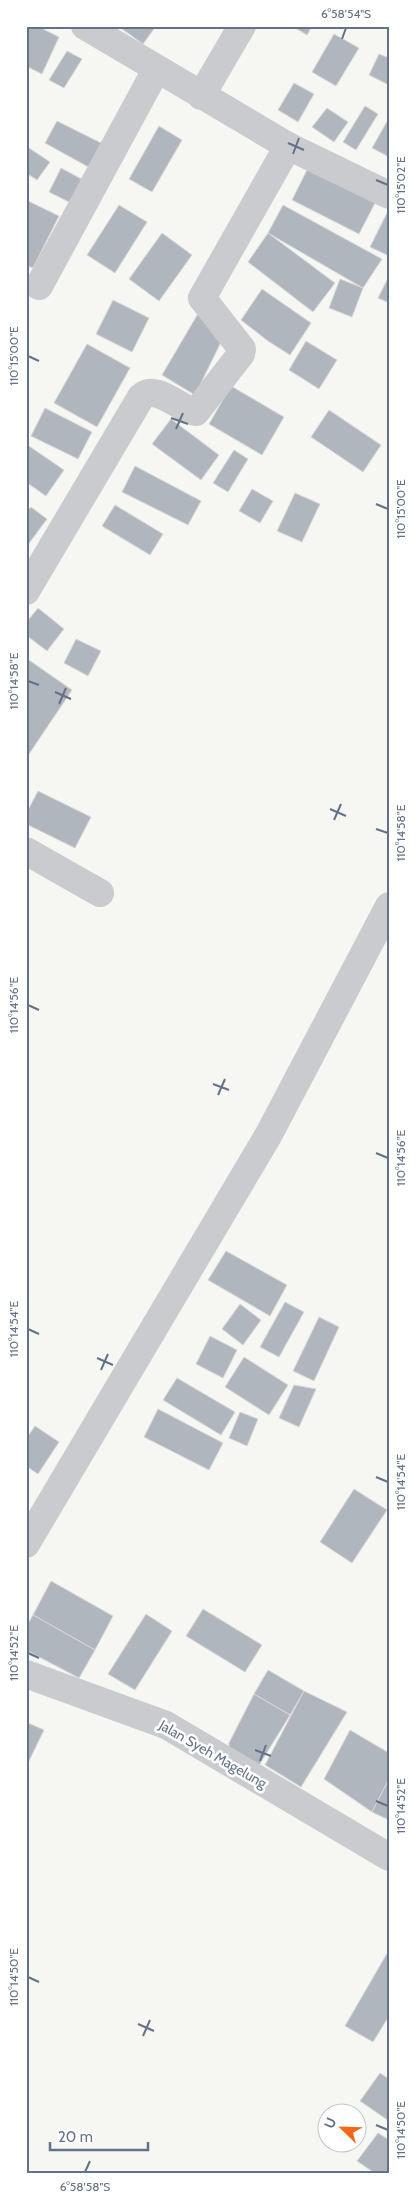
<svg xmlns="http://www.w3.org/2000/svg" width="415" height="2200" font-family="Cabin,sans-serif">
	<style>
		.building { fill: #b0b6be; stroke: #d8d8d6 }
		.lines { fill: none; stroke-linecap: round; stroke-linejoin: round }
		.minor { stroke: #c9cbcf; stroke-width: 28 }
		.ticks { fill: none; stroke: #637287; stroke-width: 2 }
		.labels { text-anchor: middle; stroke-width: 5; stroke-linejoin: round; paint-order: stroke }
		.street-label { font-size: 14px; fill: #637287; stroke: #fff }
		.neatline { fill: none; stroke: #637287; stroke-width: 2 }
		.ticks-label { font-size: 12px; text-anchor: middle; fill: #637287 }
	</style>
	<rect width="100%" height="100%" fill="#f6f7f3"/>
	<g class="building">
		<path d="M26,26H37L59,37L42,74L26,66Z"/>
		<path d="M118,26H156L143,44Z"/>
		<path d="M292,26H312L307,35Z"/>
		<path d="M334,34L359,48L336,86L312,72Z"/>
		<path d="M67,51L82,59L64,88L49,80Z"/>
		<path d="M379,54L389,58V85L369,75Z"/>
		<path d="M294,83L314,94L298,122L278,110Z"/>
		<path d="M365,106L378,114L356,150L343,142Z"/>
		<path d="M327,108L348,122L334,142L312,127Z"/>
		<path d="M389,118V157L372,148Z"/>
		<path d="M57,121L105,145L92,169L45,143Z"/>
		<path d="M159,126L182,140L152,192L129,179Z"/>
		<path d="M26,146L50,162L37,180L26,173Z"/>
		<path d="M309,166L376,201L359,234L292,200Z"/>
		<path d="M61,168L85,181L73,204L49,192Z"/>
		<path d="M26,200L59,216L33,268L26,265Z"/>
		<path d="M119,205L147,222L115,273L87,255Z"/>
		<path d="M283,205L382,259L363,288L268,233Z"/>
		<path d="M389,209V256L370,247Z"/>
		<path d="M162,233L192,255L159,301L129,279Z"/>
		<path d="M268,233L335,283L313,312L248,262Z"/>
		<path d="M389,276V303L378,298Z"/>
		<path d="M340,279L363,288L352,317L329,308Z"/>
		<path d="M262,289L311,323L290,355L268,341L241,320Z"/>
		<path d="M113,300L149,318L132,352L96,334Z"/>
		<path d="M199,312L224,336L195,395L162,375Z"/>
		<path d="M306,341L337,360L319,389L289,370Z"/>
		<path d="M87,344L130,368L97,427L54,403Z"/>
		<path d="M231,386L284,417L262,455L209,424Z"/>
		<path d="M45,408L92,432L78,459L31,436Z"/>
		<path d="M329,410L381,445L363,472L311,437Z"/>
		<path d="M171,419L219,455L201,480L152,444Z"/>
		<path d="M26,444L64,470L46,496L26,482Z"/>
		<path d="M234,450L248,459L228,492L213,483Z"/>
		<path d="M135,466L201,501L188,525L122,492Z"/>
		<path d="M252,489L273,501L260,523L239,511Z"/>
		<path d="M295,493L320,504L302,542L277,531Z"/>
		<path d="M115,505L163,534L150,555L102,526Z"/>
		<path d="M31,507L47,519L27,546L26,512Z"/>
		<path d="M38,608L64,629L47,651L26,635V623Z"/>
		<path d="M76,639L101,651L88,676L64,663Z"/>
		<path d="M26,658L72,690L29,754L26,752Z"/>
		<path d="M38,791L91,817L75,848L26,824V814Z"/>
		<path d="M226,1251L287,1285L270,1316L208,1280Z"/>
		<path d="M285,1302L304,1312L279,1357L260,1347Z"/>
		<path d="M240,1304L261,1320L243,1345L222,1329Z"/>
		<path d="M319,1317L339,1327L314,1381L293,1371Z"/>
		<path d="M210,1336L237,1350L223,1378L196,1364Z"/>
		<path d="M244,1357L288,1385L269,1415L225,1387Z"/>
		<path d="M177,1378L235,1412L221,1435L163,1400Z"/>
		<path d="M294,1385L316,1389L299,1427L279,1418Z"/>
		<path d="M158,1409L223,1443L209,1470L144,1437Z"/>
		<path d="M240,1412L258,1419L247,1446L229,1438Z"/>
		<path d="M35,1426L59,1442L38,1474L26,1466V1439Z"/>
		<path d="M354,1489L387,1510L352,1563L320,1542Z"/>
		<path d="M51,1581L113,1616L95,1650L33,1615Z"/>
		<path d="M203,1609L262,1645L245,1672L186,1636Z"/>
		<path d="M146,1614L172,1631L135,1690L108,1674Z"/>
		<path d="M33,1615L95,1650L79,1678L26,1650V1627Z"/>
		<path d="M268,1670L304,1691L290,1715L254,1694Z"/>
		<path d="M304,1691L347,1712L301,1787L265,1765Z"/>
		<path d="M254,1694L290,1715L258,1767L229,1749V1743Z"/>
		<path d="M26,1722L44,1730L26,1767Z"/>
		<path d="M350,1730L389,1753V1779L372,1812L324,1779Z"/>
		<path d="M389,1779V1820L372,1812Z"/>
		<path d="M389,1950V2016L373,2042L345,2026Z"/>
		<path d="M380,2073L389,2079V2121L360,2101Z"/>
		<path d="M378,2133L389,2140V2174H376L357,2161Z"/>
	</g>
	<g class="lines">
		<g class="minor">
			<path d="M85,26L288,146L389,195"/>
			<path d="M201,96L242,26"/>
			<path d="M39,286L156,70"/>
			<path d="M26,591L141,397C156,383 179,409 196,412L241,354L242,349L202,298L288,146"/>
			<path d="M26,851L100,893"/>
			<path d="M26,1544L269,1134L389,906"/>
			<path d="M26,1674L166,1725L389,1857"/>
		</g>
	</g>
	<path class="ticks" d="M342,39L346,28M288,143L304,150M293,154L299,138M376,180L388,185M28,356L39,361M171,418L188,424M176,429L183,413M376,504L388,509M28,681L39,685M55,692L71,699M59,704L66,688M330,809L346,816M334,820L341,804M376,829L388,833M28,1005L39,1010M213,1084L229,1090M218,1095L225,1079M376,1153L388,1158M28,1329L39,1334M97,1358L113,1365M101,1370L108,1354M376,1477L388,1482M28,1653L39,1658M255,1750L271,1756M260,1761L266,1745M376,1801L388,1806M28,1977L39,1982M138,2024L154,2031M143,2036L150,2020M376,2125L388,2130M85,2172L90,2161"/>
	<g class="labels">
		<g class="street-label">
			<text transform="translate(213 1754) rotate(30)" y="5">Jalan Syeh Magelung</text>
		</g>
	</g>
	<rect width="415" height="2200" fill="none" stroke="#ffffff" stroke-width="55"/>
	<g transform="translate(342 2128) rotate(293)"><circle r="24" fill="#ffffff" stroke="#c1c7cf"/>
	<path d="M0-4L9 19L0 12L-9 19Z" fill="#f0671a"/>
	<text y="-8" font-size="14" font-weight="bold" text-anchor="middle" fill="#637287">U</text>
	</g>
	<path d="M50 2142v8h98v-8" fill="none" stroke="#637287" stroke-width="2.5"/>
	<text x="58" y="2142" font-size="15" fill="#637287" stroke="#ffffff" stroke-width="4" paint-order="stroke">20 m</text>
	<rect x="28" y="28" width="360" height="2144" class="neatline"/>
	<g class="ticks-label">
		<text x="346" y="18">6°58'54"S</text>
		<text transform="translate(401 185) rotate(-90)" y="4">110°15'02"E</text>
		<text transform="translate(14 356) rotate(-90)" y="4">110°15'00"E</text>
		<text transform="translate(401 509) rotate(-90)" y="4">110°15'00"E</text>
		<text transform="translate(14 681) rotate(-90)" y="4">110°14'58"E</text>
		<text transform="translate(401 833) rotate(-90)" y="4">110°14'58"E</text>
		<text transform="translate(14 1005) rotate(-90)" y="4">110°14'56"E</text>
		<text transform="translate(401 1158) rotate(-90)" y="4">110°14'56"E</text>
		<text transform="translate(14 1329) rotate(-90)" y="4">110°14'54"E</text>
		<text transform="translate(401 1482) rotate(-90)" y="4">110°14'54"E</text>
		<text transform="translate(14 1653) rotate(-90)" y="4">110°14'52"E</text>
		<text transform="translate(401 1806) rotate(-90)" y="4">110°14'52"E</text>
		<text transform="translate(14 1977) rotate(-90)" y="4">110°14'50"E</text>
		<text transform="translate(401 2130) rotate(-90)" y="4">110°14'50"E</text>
		<text x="85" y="2191">6°58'58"S</text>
	</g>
</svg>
